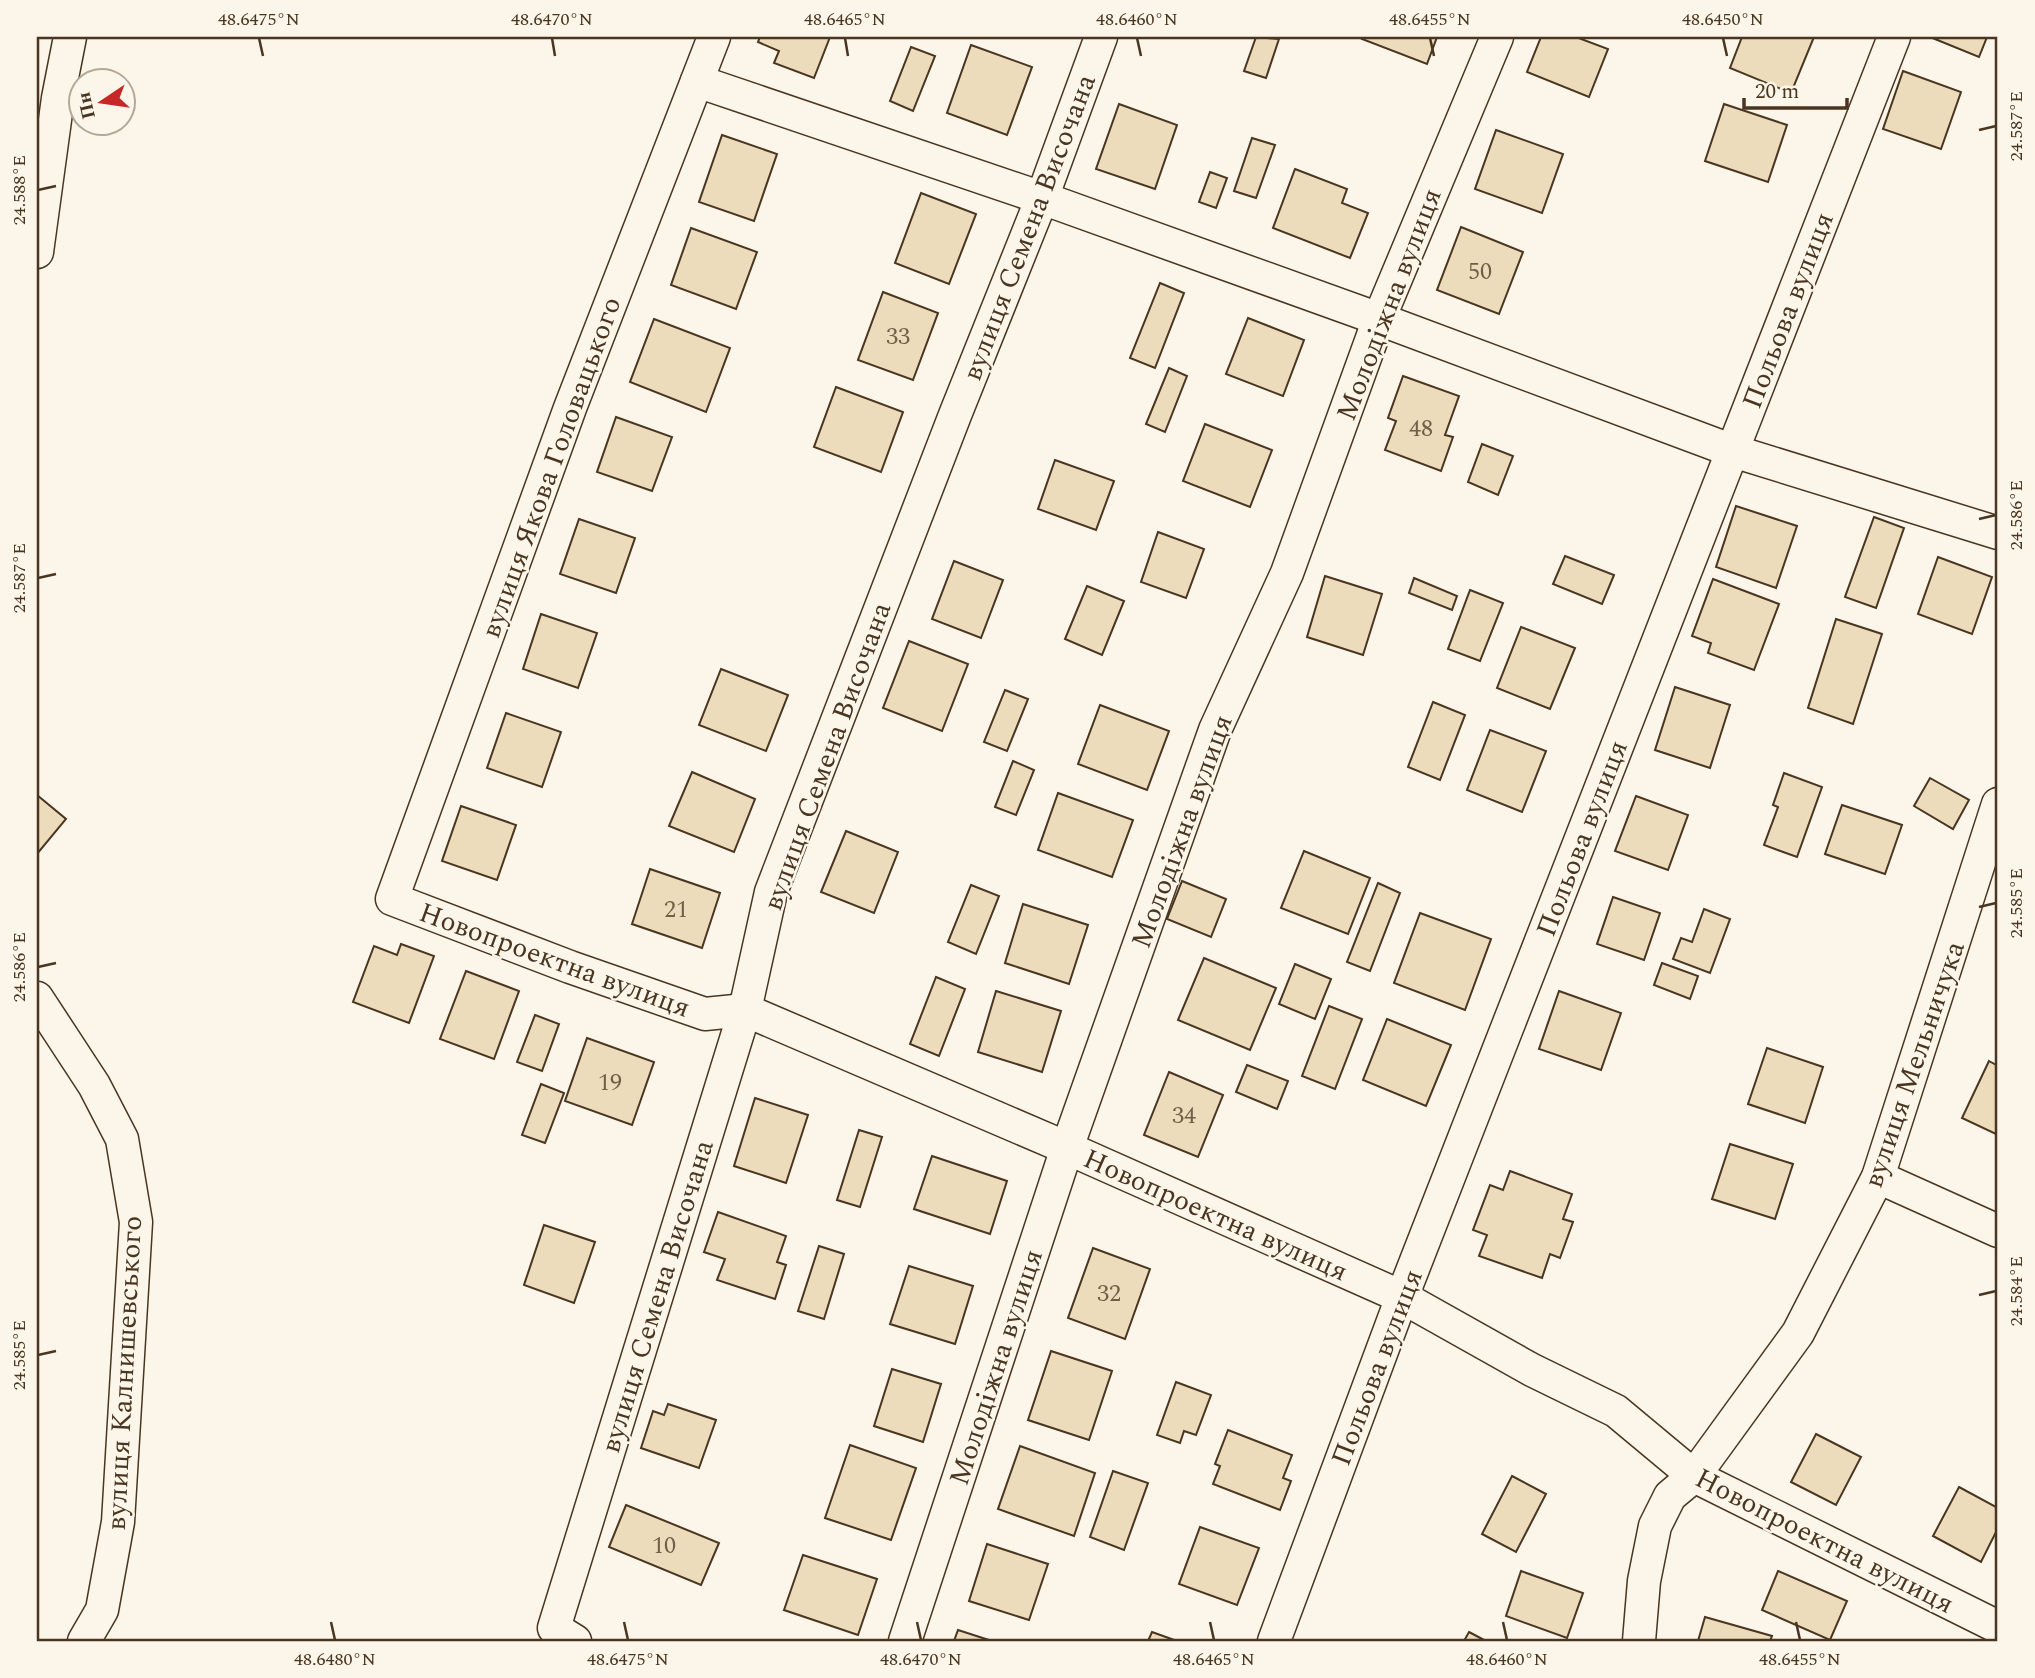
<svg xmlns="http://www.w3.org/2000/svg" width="2035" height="1678" font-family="Spectral,serif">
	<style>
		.building { fill: #ecdcbc; stroke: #4a3520; stroke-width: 2 }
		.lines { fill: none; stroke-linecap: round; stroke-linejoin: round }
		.minor-casing { stroke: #4a3520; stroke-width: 35 }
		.minor { stroke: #fbf6e9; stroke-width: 32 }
		.ticks { fill: none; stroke: #4a3520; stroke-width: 2.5 }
		.labels { text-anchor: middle; stroke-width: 5; stroke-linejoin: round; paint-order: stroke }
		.number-label { font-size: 24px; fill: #725f47 }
		.street-label { font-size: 28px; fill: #4a3520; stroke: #fbf6e9 }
		.neatline { fill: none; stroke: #4a3520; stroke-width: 2.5 }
		.ticks-label { font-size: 18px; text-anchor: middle; fill: #4a3520 }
	</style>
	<rect width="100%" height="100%" fill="#fbf6e9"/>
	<g class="building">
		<path d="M760,37H830L814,78L774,63L779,51L758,42Z"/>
		<path d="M1256,37L1279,39L1266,78L1244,71Z"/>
		<path d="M1363,37H1437L1427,64L1362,39Z"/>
		<path d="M1541,37H1576L1608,49L1589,97L1527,72Z"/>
		<path d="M1742,37H1814L1791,93L1730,68Z"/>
		<path d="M1930,37H1987L1979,57Z"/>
		<path d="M971,45L1032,67L1007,135L947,113Z"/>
		<path d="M911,47L935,56L913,111L890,101Z"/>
		<path d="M1903,71L1961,92L1941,149L1883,129Z"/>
		<path d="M1119,104L1177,125L1155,189L1096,169Z"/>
		<path d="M1724,104L1787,125L1768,182L1705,161Z"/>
		<path d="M1496,130L1563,154L1542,213L1475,189Z"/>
		<path d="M722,135L777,154L754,221L699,202Z"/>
		<path d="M1252,138L1275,145L1256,198L1234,191Z"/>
		<path d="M1295,169L1347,189L1342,203L1368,213L1350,258L1273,228Z"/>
		<path d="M1210,172L1227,178L1216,208L1199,202Z"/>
		<path d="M921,193L976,214L949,284L895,263Z"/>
		<path d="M1461,227L1523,252L1499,314L1437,290Z"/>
		<path d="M691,228L757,252L736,309L671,285Z"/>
		<path d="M1160,283L1184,293L1155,368L1130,358Z"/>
		<path d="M883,292L938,313L913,380L858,360Z"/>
		<path d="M1248,318L1304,340L1283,396L1226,374Z"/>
		<path d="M654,319L730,348L706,412L630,382Z"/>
		<path d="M1169,368L1187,376L1165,432L1146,424Z"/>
		<path d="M1403,376L1459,396L1445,435L1453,437L1441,471L1385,450L1396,421L1388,418Z"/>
		<path d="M836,387L903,412L881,472L814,447Z"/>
		<path d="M616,417L672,437L652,491L597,472Z"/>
		<path d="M1205,424L1272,450L1250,507L1183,481Z"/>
		<path d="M1482,444L1513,456L1498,495L1468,482Z"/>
		<path d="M1055,460L1114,481L1096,530L1038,509Z"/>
		<path d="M1736,506L1797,526L1776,588L1716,567Z"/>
		<path d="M1874,517L1904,528L1876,608L1845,597Z"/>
		<path d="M579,519L635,538L616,593L560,574Z"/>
		<path d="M1158,532L1204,549L1186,598L1141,582Z"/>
		<path d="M1565,556L1614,575L1602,604L1553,584Z"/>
		<path d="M1938,557L1992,577L1972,634L1918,614Z"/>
		<path d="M954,561L1003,580L981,638L932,619Z"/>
		<path d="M1325,576L1382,594L1363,655L1307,637Z"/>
		<path d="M1414,578L1457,596L1452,610L1409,593Z"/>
		<path d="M1713,579L1779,604L1754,670L1708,653L1711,643L1692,636Z"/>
		<path d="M1087,586L1124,601L1102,655L1065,639Z"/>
		<path d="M1470,590L1503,603L1480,661L1448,649Z"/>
		<path d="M541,614L597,633L578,688L523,669Z"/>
		<path d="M1836,619L1882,634L1853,724L1808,708Z"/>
		<path d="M1521,627L1575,648L1550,709L1497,688Z"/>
		<path d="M909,641L968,664L942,731L883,708Z"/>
		<path d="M721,669L788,695L766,751L699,725Z"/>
		<path d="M1675,687L1730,705L1710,768L1655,750Z"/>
		<path d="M1005,690L1028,699L1007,751L984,742Z"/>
		<path d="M1433,702L1465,715L1440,780L1408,767Z"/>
		<path d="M1100,705L1169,731L1147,790L1078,764Z"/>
		<path d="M506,713L561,732L542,787L487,768Z"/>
		<path d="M1490,730L1546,751L1522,812L1467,790Z"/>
		<path d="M1013,761L1034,770L1016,815L995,807Z"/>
		<path d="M692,772L755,799L734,852L669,826Z"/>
		<path d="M1784,773L1822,787L1797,857L1764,845L1778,807L1773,805Z"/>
		<path d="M1930,778L1969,800L1953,829L1914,806Z"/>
		<path d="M1058,793L1133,820L1112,877L1038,850Z"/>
		<path d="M37,795L66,819L37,854Z"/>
		<path d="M1636,796L1688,815L1668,870L1615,851Z"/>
		<path d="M1842,805L1902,825L1885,874L1825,854Z"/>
		<path d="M461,806L516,825L497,880L442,861Z"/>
		<path d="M846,831L898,852L874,913L821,892Z"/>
		<path d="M1304,851L1370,878L1348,934L1281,908Z"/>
		<path d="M650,869L720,893L702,948L632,924Z"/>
		<path d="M1182,881L1226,899L1211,937L1167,919Z"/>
		<path d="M1378,883L1400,893L1370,971L1347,962Z"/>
		<path d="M971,885L999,896L976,954L948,942Z"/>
		<path d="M1613,897L1660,913L1644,960L1597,944Z"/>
		<path d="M1023,904L1088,925L1069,984L1005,963Z"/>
		<path d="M1704,909L1730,919L1710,973L1673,959L1681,938L1692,942Z"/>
		<path d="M1420,913L1491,939L1465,1010L1394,983Z"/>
		<path d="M401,944L434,956L409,1023L353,1002L374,946L397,955Z"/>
		<path d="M1204,958L1276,988L1250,1050L1178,1020Z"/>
		<path d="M1662,963L1698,976L1690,999L1654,985Z"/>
		<path d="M1295,964L1331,979L1315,1019L1279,1004Z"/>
		<path d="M466,971L519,991L494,1059L440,1039Z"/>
		<path d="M936,977L965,989L939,1056L910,1044Z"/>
		<path d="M996,991L1061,1011L1042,1072L978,1052Z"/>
		<path d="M1559,991L1621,1013L1601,1070L1539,1049Z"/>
		<path d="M1329,1006L1362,1019L1335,1089L1302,1076Z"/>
		<path d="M535,1015L559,1024L542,1071L517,1062Z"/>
		<path d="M1387,1019L1451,1045L1426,1106L1363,1080Z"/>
		<path d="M587,1038L654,1062L632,1125L565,1101Z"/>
		<path d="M1767,1048L1823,1067L1805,1123L1748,1104Z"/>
		<path d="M1989,1061L1998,1066V1135L1962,1118Z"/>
		<path d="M1247,1065L1288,1081L1277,1109L1236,1092Z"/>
		<path d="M1169,1072L1223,1095L1198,1157L1144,1135Z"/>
		<path d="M541,1084L564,1093L545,1143L522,1135Z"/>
		<path d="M755,1098L808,1115L786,1183L734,1166Z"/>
		<path d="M859,1130L882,1137L860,1207L837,1200Z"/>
		<path d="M1730,1144L1793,1164L1775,1219L1712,1199Z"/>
		<path d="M932,1156L1007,1181L990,1234L914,1209Z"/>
		<path d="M1510,1171L1572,1194L1563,1219L1573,1222L1560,1258L1550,1254L1542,1278L1479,1256L1487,1235L1473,1230L1490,1185L1503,1190Z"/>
		<path d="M718,1212L786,1236L777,1262L786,1265L775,1299L717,1280L725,1259L704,1252Z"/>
		<path d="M544,1225L595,1242L574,1303L524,1285Z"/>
		<path d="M819,1246L844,1254L824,1319L798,1311Z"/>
		<path d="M1093,1248L1150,1269L1125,1339L1068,1318Z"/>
		<path d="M909,1266L973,1286L955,1344L890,1324Z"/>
		<path d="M1051,1351L1112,1371L1089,1440L1028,1420Z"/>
		<path d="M892,1369L941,1384L923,1442L874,1426Z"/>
		<path d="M1176,1382L1211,1395L1196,1435L1184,1431L1180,1443L1157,1435Z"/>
		<path d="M668,1404L716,1420L699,1468L641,1448L653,1411L664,1415Z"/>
		<path d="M1228,1430L1292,1455L1283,1478L1291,1481L1280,1510L1213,1484L1220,1466L1215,1464Z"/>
		<path d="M1816,1434L1861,1457L1836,1505L1791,1482Z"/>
		<path d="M850,1445L916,1468L891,1540L825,1518Z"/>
		<path d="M1020,1446L1095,1473L1074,1536L998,1509Z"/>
		<path d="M1113,1471L1148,1483L1124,1550L1090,1537Z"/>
		<path d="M1512,1476L1546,1494L1516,1552L1482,1534Z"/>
		<path d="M1959,1487L1998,1508V1528L1981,1562L1933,1536Z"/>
		<path d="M626,1505L719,1543L701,1585L609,1547Z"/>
		<path d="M1200,1527L1259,1548L1237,1605L1179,1584Z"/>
		<path d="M987,1544L1048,1564L1029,1620L969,1601Z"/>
		<path d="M803,1555L877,1579L858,1635L784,1610Z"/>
		<path d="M1521,1571L1583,1593L1567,1638L1506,1616Z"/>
		<path d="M1778,1571L1847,1601L1830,1640L1762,1610Z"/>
		<path d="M1705,1617L1772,1636L1770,1641H1698Z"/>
		<path d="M958,1630L992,1641H954Z"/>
		<path d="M1152,1632L1177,1641H1148Z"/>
		<path d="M1469,1632L1486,1641H1464Z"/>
	</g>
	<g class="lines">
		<g class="minor-casing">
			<g id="minor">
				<path d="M714,37L570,408L392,899L570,967L705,1014L745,1010L1067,1148L1402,1297L1532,1370L1616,1411L1694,1476L1998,1627"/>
				<path d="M697,81L1042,198L1379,319L1733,451L1998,533"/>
				<path d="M37,252L58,98L70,37"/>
				<path d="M37,998L94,1085L122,1139L136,1222L118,1522L102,1610L84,1641"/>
				<path d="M1878,1177L1998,1231"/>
				<path d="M575,1641L554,1628L745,1010L771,892L955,415L1042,198L1101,37"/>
				<path d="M905,1641L1067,1148L1215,730L1287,573L1379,319L1497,37"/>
				<path d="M1274,1641L1402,1297L1894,37"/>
				<path d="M1639,1641L1644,1581L1655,1526L1670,1496L1694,1476L1798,1333L1878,1177L1998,804"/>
			</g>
		</g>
		<use href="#minor" class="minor"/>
	</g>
	<path class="ticks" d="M259,38L263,56M552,38L555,56M845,38L848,56M1137,38L1141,56M1430,38L1434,56M1723,38L1727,56M1979,130L1996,126M38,190L56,186M1979,519L1996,515M38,578L56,574M1979,907L1996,903M38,967L56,963M1979,1295L1996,1291M38,1355L56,1351M331,1622L335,1640M624,1622L628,1640M917,1622L921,1640M1210,1622L1214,1640M1503,1622L1507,1640M1796,1622L1800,1640"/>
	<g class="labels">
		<g class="number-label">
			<text x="1480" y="279">50</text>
			<text x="898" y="344">33</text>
			<text x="1421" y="436">48</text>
			<text x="676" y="917">21</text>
			<text x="610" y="1090">19</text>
			<text x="1184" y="1123">34</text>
			<text x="1109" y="1301">32</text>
			<text x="664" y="1553">10</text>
		</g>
		<g class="street-label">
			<text transform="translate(1028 227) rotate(-69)" y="10">вулиця Семена Височана</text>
			<text transform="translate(1388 304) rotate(-69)" y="10">Молодіжна вулиця</text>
			<text transform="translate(1787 310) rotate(-69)" y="10">Польова вулиця</text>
			<text transform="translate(550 467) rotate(-70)" y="10">вулиця Якова Головацького</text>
			<text transform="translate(826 756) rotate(-70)" y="10">вулиця Семена Височана</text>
			<text transform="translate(1181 831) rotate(-70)" y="10">Молодіжна вулиця</text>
			<text transform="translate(1581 838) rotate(-69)" y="10">Польова вулиця</text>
			<text transform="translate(555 959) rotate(20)" y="10">Новопроектна вулиця</text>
			<text transform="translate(1913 1064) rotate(-71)" y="10">вулиця Мельничука</text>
			<text transform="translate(1216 1214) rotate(24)" y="10">Новопроектна вулиця</text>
			<text transform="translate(656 1296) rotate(-73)" y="10">вулиця Семена Височана</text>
			<text transform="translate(995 1367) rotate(-72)" y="10">Молодіжна вулиця</text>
			<text transform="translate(1376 1367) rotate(-69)" y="10">Польова вулиця</text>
			<text transform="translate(123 1373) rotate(-87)" y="10">вулиця Калнишевського</text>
			<text transform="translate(1825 1540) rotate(27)" y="10">Новопроектна вулиця</text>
		</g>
	</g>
	<rect width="2035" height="1678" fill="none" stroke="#fbf6e9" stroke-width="77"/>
	<g transform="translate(102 102) rotate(257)"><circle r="33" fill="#fbf6e9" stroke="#b4a999" stroke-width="2"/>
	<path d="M0-5L12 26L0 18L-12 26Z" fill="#c62828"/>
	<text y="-10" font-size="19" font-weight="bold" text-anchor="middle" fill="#4a3520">Пн</text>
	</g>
	<path d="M1744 98v10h103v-10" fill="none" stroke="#4a3520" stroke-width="3.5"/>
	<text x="1755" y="98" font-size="21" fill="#4a3520" stroke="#fbf6e9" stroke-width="5" paint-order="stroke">20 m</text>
	<rect x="38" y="38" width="1958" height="1602" class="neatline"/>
	<g class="ticks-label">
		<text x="259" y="25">48.6475°N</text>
		<text x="552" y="25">48.6470°N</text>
		<text x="845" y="25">48.6465°N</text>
		<text x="1137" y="25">48.6460°N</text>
		<text x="1430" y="25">48.6455°N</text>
		<text x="1723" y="25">48.6450°N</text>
		<text transform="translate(2016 126) rotate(-90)" y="6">24.587°E</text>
		<text transform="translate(19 190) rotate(-90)" y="6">24.588°E</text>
		<text transform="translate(2016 515) rotate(-90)" y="6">24.586°E</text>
		<text transform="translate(19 578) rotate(-90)" y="6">24.587°E</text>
		<text transform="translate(2016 903) rotate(-90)" y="6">24.585°E</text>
		<text transform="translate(19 967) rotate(-90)" y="6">24.586°E</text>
		<text transform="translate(2016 1291) rotate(-90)" y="6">24.584°E</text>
		<text transform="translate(19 1355) rotate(-90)" y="6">24.585°E</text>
		<text x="335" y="1665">48.6480°N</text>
		<text x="628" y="1665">48.6475°N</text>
		<text x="921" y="1665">48.6470°N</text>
		<text x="1214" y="1665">48.6465°N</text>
		<text x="1507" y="1665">48.6460°N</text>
		<text x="1800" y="1665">48.6455°N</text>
	</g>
</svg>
